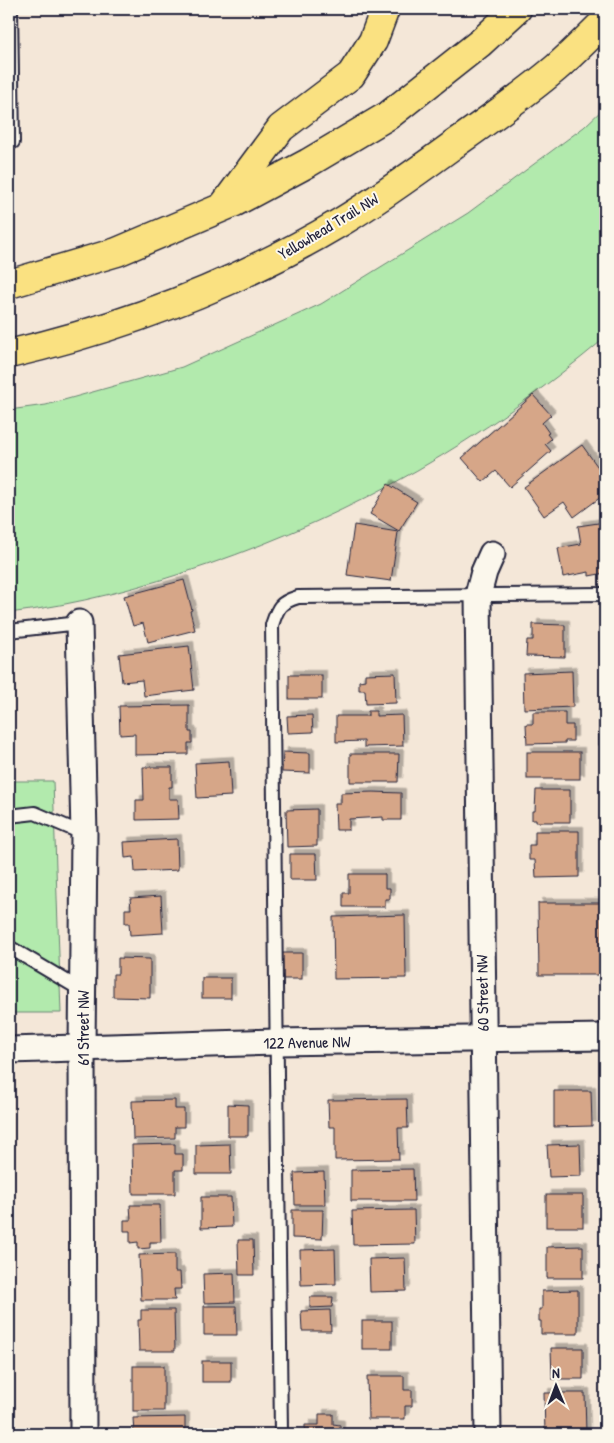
<svg xmlns="http://www.w3.org/2000/svg" width="614" height="1443" font-family="'Patrick Hand',sans-serif">
	<style>
		.green { fill: #b2eaad; stroke: #6a8674 }
		.building { fill: #d6a688; stroke: #22223b; filter: url(#shadow) }
		.lines { fill: none; stroke-linecap: round; stroke-linejoin: round }
		.lane-casing { stroke: #22223b; stroke-width: 16 }
		.street-casing { stroke: #22223b; stroke-width: 29 }
		.highway-casing { stroke: #22223b; stroke-width: 31 }
		.lane { stroke: #fbf7ec; stroke-width: 12 }
		.street { stroke: #fbf7ec; stroke-width: 25 }
		.highway { stroke: #fae181; stroke-width: 28 }
		.labels { text-anchor: middle; stroke-width: 4; stroke-linejoin: round; paint-order: stroke }
		.street-label { font-size: 16px; fill: #22223b; stroke: #fbf7ec }
	</style>
	<defs>
		<filter id="shadow"><feDropShadow dx="4.5" dy="-4.5" stdDeviation="0" flood-color="#0004"/></filter>
	</defs>
	<rect width="100%" height="100%" fill="#f4e7d8"/>
	<filter id="ink" filterUnits="userSpaceOnUse"><feTurbulence type="fractalNoise" baseFrequency=".02" numOctaves="2"/><feDisplacementMap in="SourceGraphic" scale="10" xChannelSelector="R" yChannelSelector="G"/><feConvolveMatrix kernelMatrix="1 2 1 2 8 2 1 2 1" color-interpolation-filters="sRGB"/></filter>
	<g filter="url(#ink)">
		<g class="green">
			<path d="M605,107V338C482,441 359,512 207,565C143,587 76,605 9,613V410L46,405L182,367L321,304L468,213L584,127Z"/>
			<path d="M9,781H53L61,1013H9Z"/>
		</g>
		<g class="building">
			<path d="M533,395L551,415L542,423L549,433L547,434L551,439L545,444L551,451L510,487L496,471L483,482L462,458Z"/>
			<path d="M582,445L605,477V494L574,517L564,502L544,516L524,487Z"/>
			<path d="M388,484L417,502L399,531L370,514Z"/>
			<path d="M605,522V573L589,576V572L563,577L558,548L581,544L578,526Z"/>
			<path d="M354,525L398,532L391,581L347,575Z"/>
			<path d="M184,580L192,610L190,611L195,630L148,642L143,623L133,626L124,596Z"/>
			<rect x="600" y="618" width="5" height="33"/>
			<path d="M533,624L565,625V657L526,656L527,640H533Z"/>
			<path d="M189,646L194,690L144,696L142,680L122,682L119,654Z"/>
			<path d="M572,671L573,707L524,709L523,673Z"/>
			<path d="M395,673L396,703L366,704L365,690H359V681L365,680V674Z"/>
			<rect x="289" y="675" width="33" height="24"/>
			<rect x="603" y="679" width="2" height="29"/>
			<path d="M189,705V732H192V743H188V754L135,755V734L120,735L119,706Z"/>
			<rect x="599" y="710" width="6" height="35"/>
			<path d="M368,711H376V716L402,715L403,746L364,747V741L336,742V716H368Z"/>
			<path d="M533,712H565V725H573V741H565V743L527,744L526,724H533Z"/>
			<path d="M312,715L313,732L288,733L287,716Z"/>
			<path d="M283,752L310,753V773L282,772Z"/>
			<rect x="527" y="752" width="53" height="27"/>
			<path d="M350,754H399L398,782H350Z"/>
			<path d="M229,761L231,796L197,798L195,763Z"/>
			<path d="M143,767H172V787H169V799H178L179,819L136,820V800H144Z"/>
			<path d="M536,790H570V822H536V820H532V811H535Z"/>
			<path d="M373,792L401,793V820H383V817L349,819V830H336L335,803H341V793Z"/>
			<path d="M317,809V846L287,847L286,810Z"/>
			<path d="M535,831H579V877L536,878L535,860H529V845H535Z"/>
			<path d="M177,839L178,870L135,872L134,857L125,858L124,842Z"/>
			<path d="M290,854H316L317,880H290Z"/>
			<path d="M349,874H385V888H390V899H385V907H343V893H349Z"/>
			<path d="M161,896L163,933L130,935L129,923H125V909H131L130,898Z"/>
			<path d="M538,903H603V975H539Z"/>
			<path d="M405,915L406,978L334,979L333,917Z"/>
			<rect x="282" y="953" width="20" height="26"/>
			<path d="M118,958L150,959V998L113,997V974H118Z"/>
			<rect x="202" y="978" width="29" height="20"/>
			<path d="M554,1091H591L592,1126L554,1127Z"/>
			<path d="M407,1099L408,1128H398L399,1159L335,1160V1127H329L328,1100Z"/>
			<path d="M175,1100V1109H184V1127H175V1138L133,1139L132,1101Z"/>
			<path d="M228,1104L248,1105V1136H228Z"/>
			<path d="M175,1144V1154H183V1170H175V1194H133L132,1145Z"/>
			<path d="M230,1144L231,1174H196V1145Z"/>
			<path d="M580,1144L581,1176L549,1177L547,1145Z"/>
			<path d="M413,1169L414,1201H351V1170Z"/>
			<path d="M324,1172L325,1205H295L294,1173Z"/>
			<rect x="546" y="1195" width="37" height="32"/>
			<path d="M201,1197H231L232,1227L201,1228Z"/>
			<path d="M130,1205H160L161,1242H150V1248L138,1249V1242L130,1243V1231H124V1220H131Z"/>
			<path d="M292,1210H323L322,1239L292,1238Z"/>
			<path d="M414,1210L415,1244L353,1245L352,1211Z"/>
			<path d="M238,1240H253L254,1275H239Z"/>
			<path d="M583,1246V1278H547V1247Z"/>
			<path d="M335,1249L336,1284L301,1285L300,1250Z"/>
			<path d="M175,1254V1272H180L181,1289H174L175,1300H141L139,1255Z"/>
			<path d="M405,1258L406,1291L370,1292L369,1259Z"/>
			<path d="M234,1273L235,1302L204,1303L203,1274Z"/>
			<path d="M578,1290V1334H541V1321H539V1309H542V1291Z"/>
			<path d="M310,1297H333L332,1307L310,1308Z"/>
			<path d="M204,1306H236L237,1335H204Z"/>
			<path d="M141,1310H174L175,1351H139L138,1320H141Z"/>
			<path d="M330,1310L331,1331H302L301,1311Z"/>
			<rect x="362" y="1321" width="30" height="28"/>
			<path d="M551,1348H583V1379H552Z"/>
			<rect x="202" y="1361" width="29" height="21"/>
			<rect x="133" y="1366" width="31" height="45"/>
			<path d="M367,1376H404V1390H412V1406H405V1419H368Z"/>
			<path d="M544,1393H585L586,1433L545,1434Z"/>
			<path d="M319,1414H333V1424L340,1425V1434H305V1425H319Z"/>
			<path d="M185,1417V1434H134L133,1418Z"/>
		</g>
		<g class="lines">
			<g class="lane-casing">
				<g id="lane">
					<path d="M11,9L13,142"/>
					<path d="M9,631L79,623"/>
					<path d="M9,816L35,813L84,834"/>
					<path d="M9,947L83,991"/>
					<path d="M281,1434L272,625C278,607 279,603 298,597L605,594"/>
				</g>
			</g>
			<g class="street-casing">
				<g id="street">
					<path d="M79,623L84,834L82,1049L83,1434"/>
					<path d="M9,1050L277,1042L605,1037"/>
					<path d="M488,1434L478,595L484,572L492,554"/>
				</g>
			</g>
			<g class="highway-casing">
				<g id="highway">
					<path d="M224,205L281,128L351,75L373,41L385,9"/>
					<path d="M9,284L117,252L235,202L308,163L389,115L480,43L517,9"/>
					<path d="M9,354C125,327 239,283 341,222C381,198 419,170 456,143C490,119 524,95 556,68C573,53 589,37 605,21"/>
				</g>
			</g>
			<use href="#lane" class="lane"/>
			<use href="#street" class="street"/>
			<use href="#highway" class="highway"/>
		</g>
	</g>
	<g class="labels">
		<g class="street-label">
			<text transform="translate(328 226) rotate(-31)" y="6">Yellowhead Trail NW</text>
			<text transform="translate(482 993) rotate(-91)" y="6">60 Street NW</text>
			<text transform="translate(83 1028) rotate(-90)" y="6">61 Street NW</text>
			<text transform="translate(307 1042) rotate(-1)" y="6">122 Avenue NW</text>
		</g>
	</g>
	<rect width="614" height="1443" fill="none" stroke="#fbf7ec" stroke-width="30"/>
	<rect x="15" y="15" width="584" height="1413" fill="none" stroke="#22223b" stroke-width="2" filter="url(#ink)"/>
	<g transform="translate(556 1386) rotate(359)" stroke="#fbf7ec" stroke-width="4" paint-order="stroke">
	<path d="M0-4L9 19L0 12L-9 19Z" fill="#22223b"/>
	<text y="-8" font-size="14" font-weight="bold" text-anchor="middle" fill="#22223b">N</text>
	</g>
</svg>
